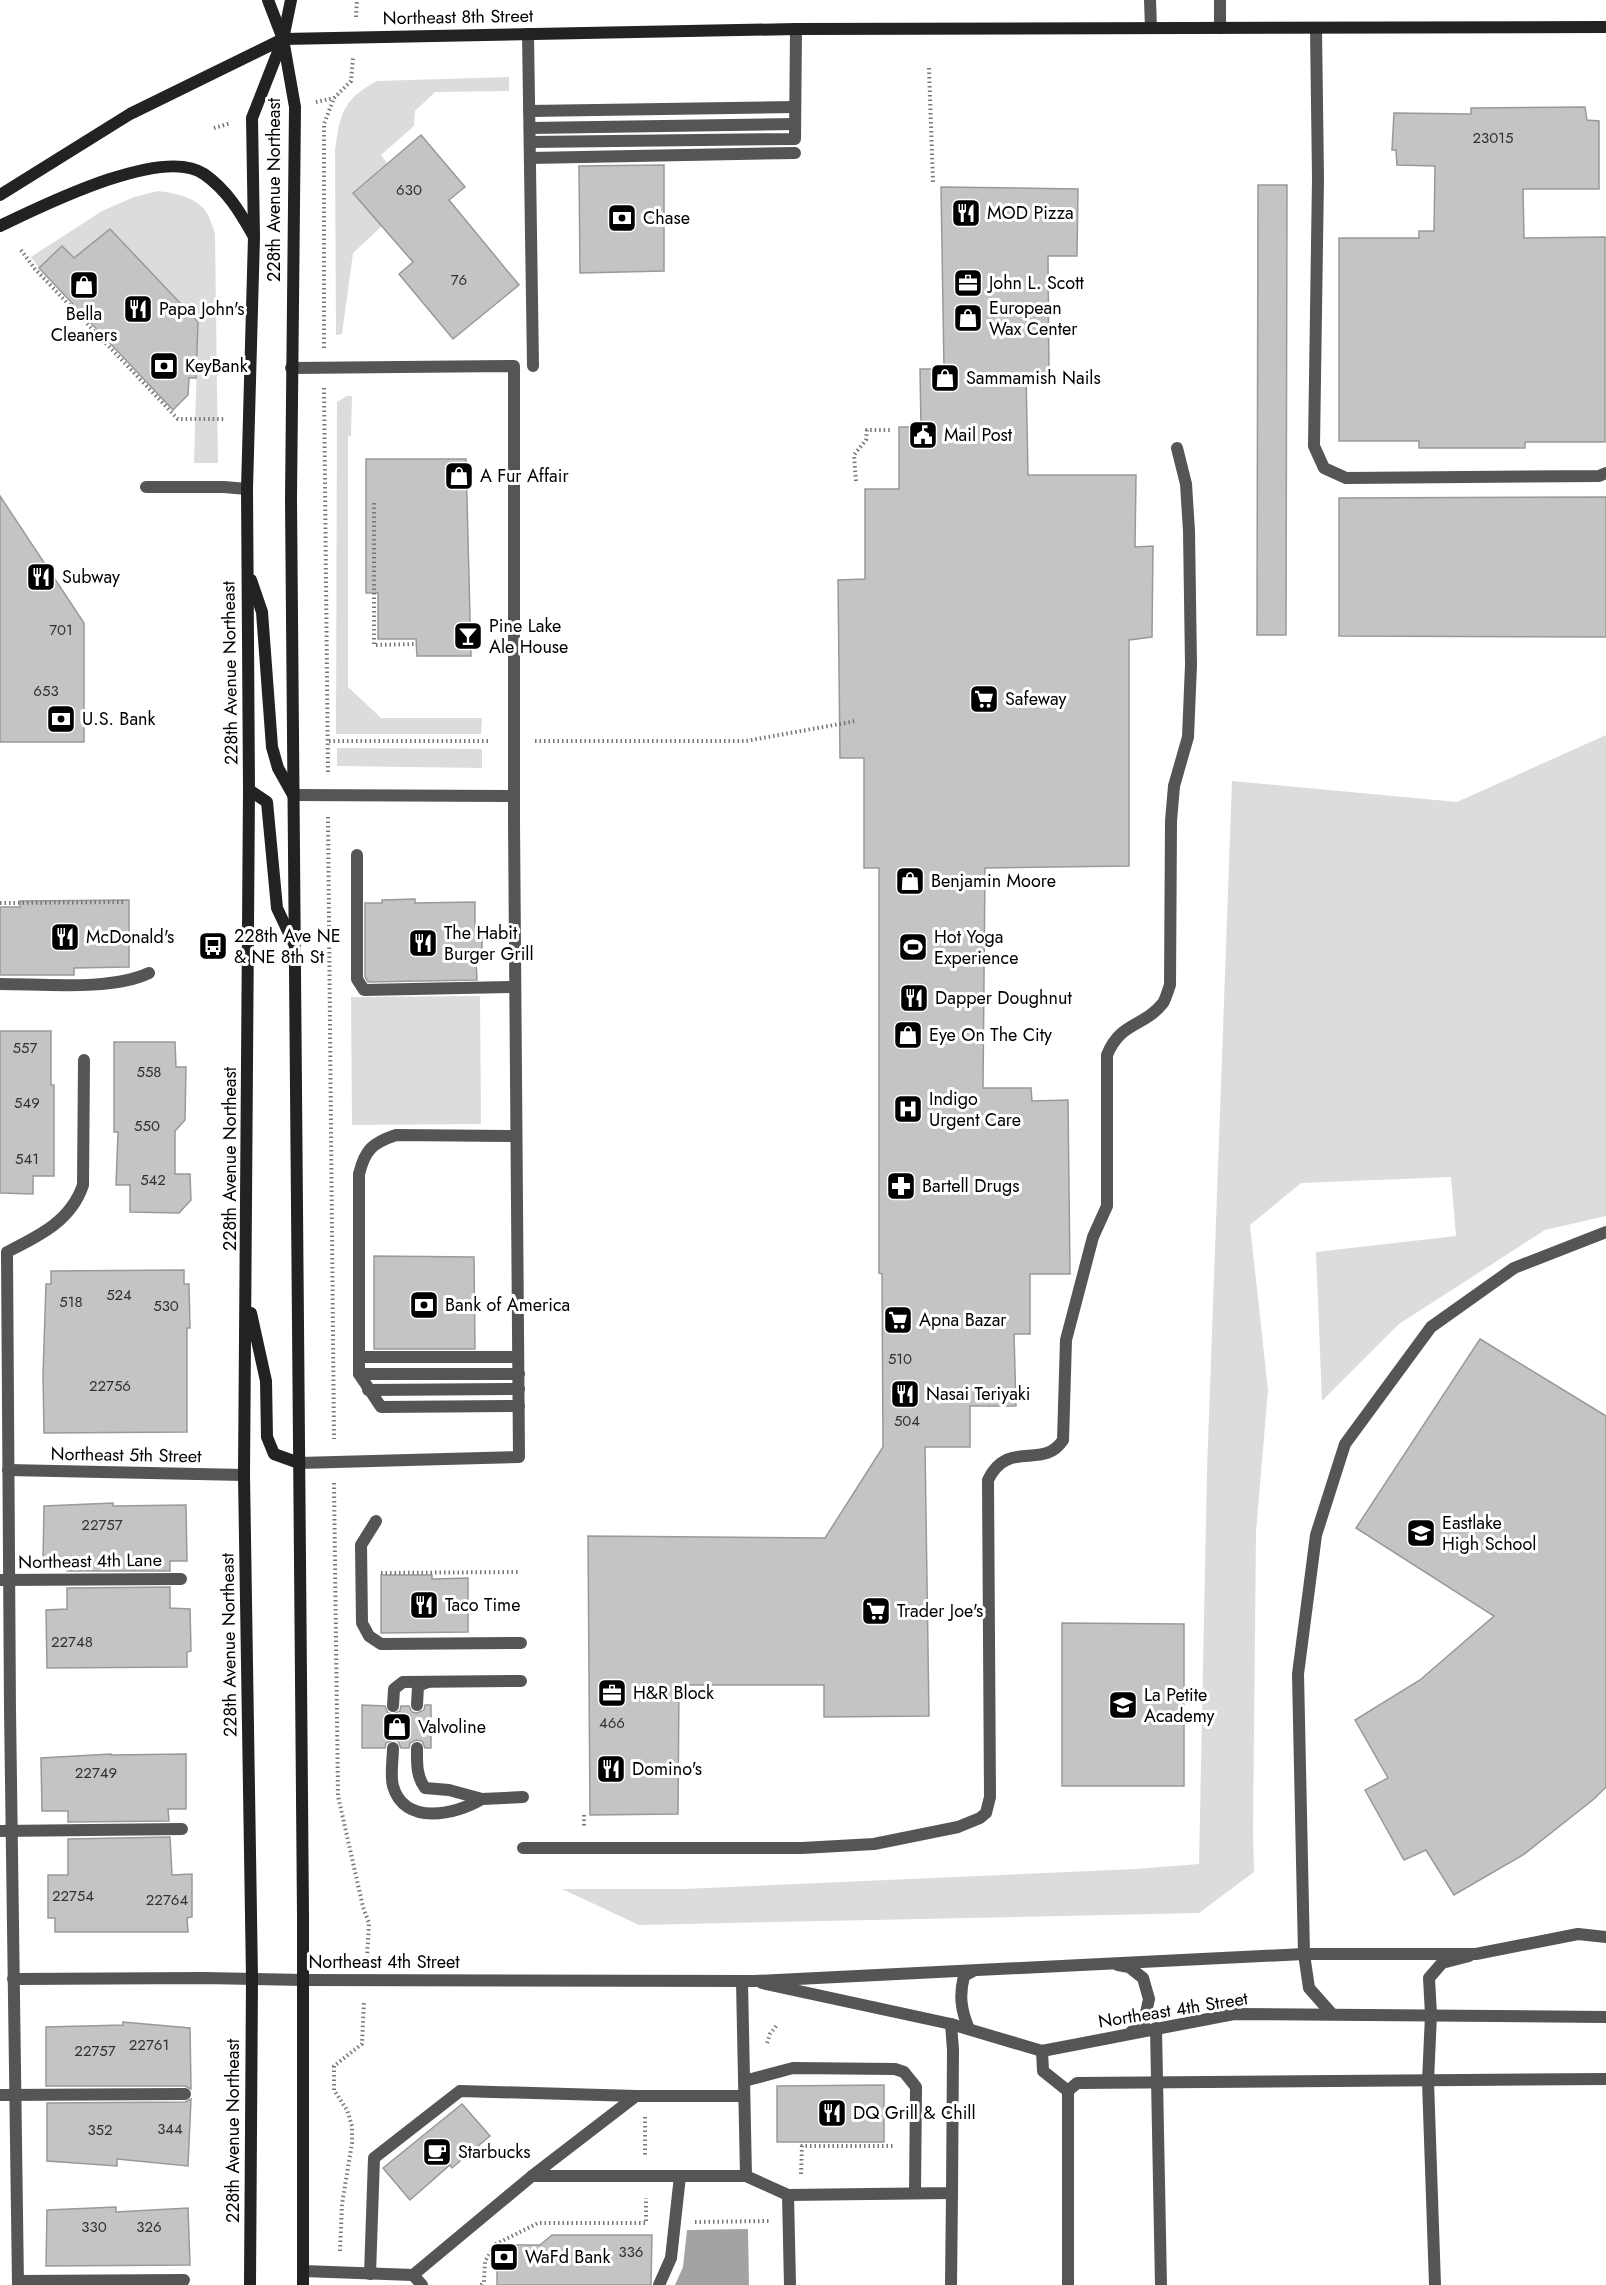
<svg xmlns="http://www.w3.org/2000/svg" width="1606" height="2285" font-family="Jost,sans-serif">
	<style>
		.green { fill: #dcdcdc }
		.water { fill: #a3a3a3 }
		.building { fill: #c4c4c4; stroke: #999; stroke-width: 1.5 }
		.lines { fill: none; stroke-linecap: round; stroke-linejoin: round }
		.path { stroke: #777; stroke-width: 4; stroke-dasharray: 1.5 3; stroke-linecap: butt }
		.lane { stroke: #555; stroke-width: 12 }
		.street { stroke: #555; stroke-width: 12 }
		.secondary { stroke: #222; stroke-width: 12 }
		.labels { text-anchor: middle; stroke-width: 6; stroke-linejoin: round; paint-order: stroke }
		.number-label { font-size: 15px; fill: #313131 }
		.street-label { font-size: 18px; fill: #000; stroke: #fff }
		.poi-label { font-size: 18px; fill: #000; stroke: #fff; text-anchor: start }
	</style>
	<rect width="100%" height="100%" fill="#fff"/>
	<g class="green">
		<path d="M509,77V91L435,92L415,111L414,126L381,155L387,163L353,192L382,226L353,253L342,334L336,335L335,150C340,114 343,99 377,81Z"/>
		<path d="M158,191C175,193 200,198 208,215C211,221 213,228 215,234L218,463H194L198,322L110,229L74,258L62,246L39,268L31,257L102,211L134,197Z"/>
		<path d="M347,396H352L351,436H348V687L381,718H482L481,734H336L337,402Z"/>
		<path d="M1606,735V1216L1545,1230L1399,1324L1322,1401L1316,1252L1456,1236L1451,1177L1301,1183L1250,1225L1268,1390L1256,1532L1253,1831L1254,1872L1199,1913L639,1925L562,1889H683L1136,1869L1199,1864L1207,1470L1232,781L1457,802Z"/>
		<path d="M337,748L482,749V768L337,766Z"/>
		<path d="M480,996L481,1124L352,1125L351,997Z"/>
	</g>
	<path class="water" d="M748,2229L749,2285H675L683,2267L687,2230Z"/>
	<g class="building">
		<path d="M1585,107L1587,120L1599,121V189H1523L1524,238L1605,237V442H1525V448H1419V441H1339V238H1419V231H1434L1435,166L1397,165L1396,150H1392L1394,113L1471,114V108Z"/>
		<path d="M421,135L465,187L449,200L519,285L453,339L399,274L413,262L353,193Z"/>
		<path d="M664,165V271L580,273L579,166Z"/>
		<path d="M1258,185H1287L1286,635H1257Z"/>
		<path d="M941,187L1078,189L1077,256H1048L1049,374L1026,373L1028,475H1136L1135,547L1153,546L1152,637L1129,640V866L985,868L983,1088H1031L1032,1101L1068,1100L1070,1274H1030V1334H1014L1016,1406H970V1447H925L929,1716L824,1717V1685H679L678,1814L590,1815L588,1536L825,1538L883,1447L882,1274L879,1273V868H864V758H840L838,580L865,579V489H899V427H921L920,369H944Z"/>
		<path d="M110,229L198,322L196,378H189L188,395L173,410L39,268L62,246L74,258Z"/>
		<path d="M366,459H466L471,656H417L416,639H378V593H366Z"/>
		<path d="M0,496L84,623V742H0Z"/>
		<path d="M1606,497V637L1339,636V498Z"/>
		<path d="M415,899V903L475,902V927H482V960H476L477,980L368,982L365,977V903H382V900Z"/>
		<path d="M129,900V967L74,968V975H0V907H20V901Z"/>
		<path d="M0,1031H51V1085H54V1176H33V1194L0,1193Z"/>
		<path d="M114,1042H175L176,1067H186L185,1120L175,1131V1174H190L191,1200L179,1213L130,1212V1185H116L118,1132H114Z"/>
		<path d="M374,1256L474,1257L475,1349H374Z"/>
		<path d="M184,1270V1284H189L190,1328H187V1432L44,1433L43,1375L46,1284H51V1271Z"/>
		<path d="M1480,1339L1606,1416V1787L1594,1799L1523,1855L1454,1895L1426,1850L1404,1860L1365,1790L1388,1778L1355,1720L1420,1680L1494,1616L1356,1528Z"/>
		<path d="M113,1503V1506L186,1505L187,1561H170V1571H67V1561H43L44,1506Z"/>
		<path d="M381,1575H432V1579L468,1578V1632L381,1633Z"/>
		<path d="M170,1587V1608L190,1609L191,1651L187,1652V1667L47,1668L46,1610L67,1609V1588Z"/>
		<path d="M1062,1623L1184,1624V1786H1062Z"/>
		<path d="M362,1705L385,1706L388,1713L393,1714L400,1711L401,1706H409L412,1712L417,1713L424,1710L425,1705H431V1748H425L422,1741L416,1740L410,1743L409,1748H401L398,1741L393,1740L386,1743L385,1748H362Z"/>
		<path d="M111,1754V1755L186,1754V1809H168L169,1821L68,1822V1811H42L41,1758Z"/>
		<path d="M170,1837L172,1875L192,1874V1917L187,1918L188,1932H55V1918H48V1875H68V1839Z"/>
		<path d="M123,2022L190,2028L191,2089L185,2086H46V2027L123,2025Z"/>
		<path d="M884,2085V2142H777V2086Z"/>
		<path d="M191,2099L188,2166L117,2159V2166L47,2161V2103L185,2102Z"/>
		<path d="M462,2104L490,2136L452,2168L450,2165L410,2200L383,2168Z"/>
		<path d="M116,2207V2212L188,2208L190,2265L46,2266L47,2210Z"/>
		<path d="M552,2235H652L651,2285H497V2245H540Z"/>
	</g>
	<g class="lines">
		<g class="path">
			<path d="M356,17L357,0"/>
			<path d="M929,68L933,182"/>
			<path d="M316,102L334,98"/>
			<path d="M214,128L231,123"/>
			<path d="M21,250L35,269L178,419H224"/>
			<path d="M324,348V124L334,98L351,81L353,58"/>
			<path d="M324,388L328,774"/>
			<path d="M856,481L854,455L866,440L867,430H890"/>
			<path d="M374,503V645L416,644"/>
			<path d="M329,741H491"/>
			<path d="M535,741H746L856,721"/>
			<path d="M328,817L334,1439"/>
			<path d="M0,903L124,902"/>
			<path d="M334,1483L338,1796L363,1907L369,1923L367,1958"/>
			<path d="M381,1573L520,1572"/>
			<path d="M584,1815V1826"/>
			<path d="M767,2043L770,2034L777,2025"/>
			<path d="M645,2117V2155"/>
			<path d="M801,2174L802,2146H893"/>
			<path d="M695,2222L769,2221"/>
			<path d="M340,2251L342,2204L352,2143V2126L347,2110L334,2090V2066L362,2044L364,2001"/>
			<path d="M481,2285L484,2282L485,2261L496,2244L538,2223H646V2198"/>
		</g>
		<g class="lane">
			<path d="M1150,0L1151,28"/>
			<path d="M1220,0V28"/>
			<path d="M1316,28L1318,178L1314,446L1324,468L1346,478L1599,476L1606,473"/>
			<path d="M528,34L533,366"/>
			<path d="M529,111L795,107"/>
			<path d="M530,128L795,124"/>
			<path d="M530,142L795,139L796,29"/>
			<path d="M530,158L795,153"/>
			<path d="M291,368L514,366V823L519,1457L299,1463"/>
			<path d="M146,487H224L247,489"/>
			<path d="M293,795L514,796"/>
			<path d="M357,855V979L364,990L515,987"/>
			<path d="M0,984C43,984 111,991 149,973"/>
			<path d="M516,1136L396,1135C372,1143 365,1150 359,1174V1374L381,1407L519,1406"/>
			<path d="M359,1357H518"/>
			<path d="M359,1374H519"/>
			<path d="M368,1390L519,1389"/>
			<path d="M376,1521L361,1545L362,1623L369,1636L381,1644L521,1643"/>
			<path d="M417,1705L418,1686L428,1682"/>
			<path d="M393,1706L394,1689L403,1682L521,1681"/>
			<path d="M393,1748C393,1759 390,1775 393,1786C404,1826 456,1815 482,1799"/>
			<path d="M417,1748C417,1762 416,1776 425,1788L449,1790L482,1799L523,1797"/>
			<path d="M0,1831L182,1829"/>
			<path d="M523,1848H802L874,1844L958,1827L980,1818L986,1813L990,1797L988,1480C1008,1438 1043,1471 1063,1440L1066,1340L1093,1237L1107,1206V1055C1121,1021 1143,1028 1163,1003C1166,998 1168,990 1170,985L1171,821L1174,786L1188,737L1191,665L1189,531L1186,484L1177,448"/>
			<path d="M1118,1965L1129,1967L1143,1978L1149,1999L1144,2022L1131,2032"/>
			<path d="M762,1983L951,2024L1042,2051L1234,2014L1606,2017"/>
			<path d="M1332,2014L1309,1988L1304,1954L1298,1674L1316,1535L1345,1444L1431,1327L1514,1268L1606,1232"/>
			<path d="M1156,2028L1161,2285"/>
			<path d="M969,2029C961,2010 959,1996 964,1976L973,1971"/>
			<path d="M1042,2051L1043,2071L1068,2091"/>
			<path d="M744,2081L793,2068L895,2069L904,2072L916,2087L915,2193"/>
			<path d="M0,2095L185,2094"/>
			<path d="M532,2176L636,2096H744"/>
			<path d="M746,2176L788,2195L952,2193L953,2050L951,2024"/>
			<path d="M788,2195L790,2285"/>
			<path d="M303,2271L413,2275L532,2176H746L742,1981"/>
			<path d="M370,2274L374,2158L460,2091L636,2096"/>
			<path d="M413,2275L422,2285"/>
			<path d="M18,2281L184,2280"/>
			<path d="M659,2285L671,2258L680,2176"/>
			<path d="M951,2285L952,2193"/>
			<path d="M1068,2285V2091L1077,2083L1606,2079"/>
			<path d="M1435,2285L1428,2081L1431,2015L1429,1978L1442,1963L1469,1956"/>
		</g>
		<g class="street">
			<path d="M8,1470L244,1475"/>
			<path d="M0,1580L181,1579"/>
			<path d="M13,1979L203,1978L304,1980L755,1981L1304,1954H1476L1578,1934L1606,1937"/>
			<path d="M18,2285L10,1710L7,1252C39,1236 71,1221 83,1185L84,1060"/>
		</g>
		<g class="secondary">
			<path d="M268,0L283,39L295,107L291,499L303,1915V2285"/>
			<path d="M0,195L130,114L283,39L796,29L1606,27"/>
			<path d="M0,226C42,206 163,145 204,174C227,190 240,212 253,235"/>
			<path d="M251,580L262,612L272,747L278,768L292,793"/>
			<path d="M249,790L267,802L277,908L293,942"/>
			<path d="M251,1313L266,1381L267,1437L274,1454L299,1463"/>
			<path d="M250,2285L252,1978L244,1475L249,790L247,489L254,237L252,118L283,39L291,0"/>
		</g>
	</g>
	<defs>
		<g id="restaurant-square" transform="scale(1.5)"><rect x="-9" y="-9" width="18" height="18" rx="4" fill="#000" stroke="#fff"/><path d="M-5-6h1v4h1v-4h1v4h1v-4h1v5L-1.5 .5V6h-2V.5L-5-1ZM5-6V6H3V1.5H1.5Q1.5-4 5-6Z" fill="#fff"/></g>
		<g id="bank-square" transform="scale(1.5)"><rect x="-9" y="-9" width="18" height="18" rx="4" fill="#000" stroke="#fff"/><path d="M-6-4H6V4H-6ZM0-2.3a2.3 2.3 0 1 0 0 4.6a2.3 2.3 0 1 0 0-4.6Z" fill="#fff"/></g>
		<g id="office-square" transform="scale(1.5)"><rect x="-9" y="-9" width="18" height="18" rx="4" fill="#000" stroke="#fff"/><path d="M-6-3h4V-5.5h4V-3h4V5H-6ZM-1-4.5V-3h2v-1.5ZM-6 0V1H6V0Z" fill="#fff"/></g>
		<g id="shop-square" transform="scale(1.5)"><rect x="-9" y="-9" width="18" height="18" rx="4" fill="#000" stroke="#fff"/><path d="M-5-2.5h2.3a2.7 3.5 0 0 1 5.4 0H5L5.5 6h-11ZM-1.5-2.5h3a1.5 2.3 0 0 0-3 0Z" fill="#fff"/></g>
		<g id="civic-square" transform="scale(1.5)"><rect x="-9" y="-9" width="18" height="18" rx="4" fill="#000" stroke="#fff"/><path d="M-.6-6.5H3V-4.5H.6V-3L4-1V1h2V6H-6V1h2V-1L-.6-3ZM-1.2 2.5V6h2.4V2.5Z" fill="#fff"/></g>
		<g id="bar-square" transform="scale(1.5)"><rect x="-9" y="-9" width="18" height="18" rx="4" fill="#000" stroke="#fff"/><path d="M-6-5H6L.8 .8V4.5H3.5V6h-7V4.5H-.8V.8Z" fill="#fff"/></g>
		<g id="supermarket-square" transform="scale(1.5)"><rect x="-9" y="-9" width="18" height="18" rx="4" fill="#000" stroke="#fff"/><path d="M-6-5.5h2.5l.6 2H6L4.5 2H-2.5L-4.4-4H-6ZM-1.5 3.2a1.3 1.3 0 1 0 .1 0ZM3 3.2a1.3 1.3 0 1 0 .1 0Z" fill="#fff"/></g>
		<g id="bus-square" transform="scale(1.5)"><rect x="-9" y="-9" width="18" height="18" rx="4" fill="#000" stroke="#fff"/><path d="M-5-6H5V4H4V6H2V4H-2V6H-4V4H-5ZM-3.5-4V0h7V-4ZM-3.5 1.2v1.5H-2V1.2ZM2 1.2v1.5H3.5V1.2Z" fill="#fff"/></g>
		<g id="stadium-square" transform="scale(1.5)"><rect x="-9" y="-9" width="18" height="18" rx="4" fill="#000" stroke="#fff"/><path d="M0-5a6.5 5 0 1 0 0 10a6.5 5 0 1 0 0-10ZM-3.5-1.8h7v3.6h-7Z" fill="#fff"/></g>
		<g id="hospital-square" transform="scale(1.5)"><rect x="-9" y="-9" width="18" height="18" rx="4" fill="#000" stroke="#fff"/><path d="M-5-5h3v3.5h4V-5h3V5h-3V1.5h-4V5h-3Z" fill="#fff"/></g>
		<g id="pharmacy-square" transform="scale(1.5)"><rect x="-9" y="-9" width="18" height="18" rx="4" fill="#000" stroke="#fff"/><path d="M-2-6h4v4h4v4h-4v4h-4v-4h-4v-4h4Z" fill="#fff"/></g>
		<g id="school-square" transform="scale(1.5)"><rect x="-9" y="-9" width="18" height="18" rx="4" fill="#000" stroke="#fff"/><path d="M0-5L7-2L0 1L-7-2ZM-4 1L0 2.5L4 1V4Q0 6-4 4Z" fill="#fff"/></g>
		<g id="cafe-square" transform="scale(1.5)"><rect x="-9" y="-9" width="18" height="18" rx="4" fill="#000" stroke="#fff"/><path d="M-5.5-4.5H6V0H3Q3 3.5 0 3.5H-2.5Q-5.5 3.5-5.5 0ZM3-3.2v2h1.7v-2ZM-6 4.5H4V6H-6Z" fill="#fff"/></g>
	</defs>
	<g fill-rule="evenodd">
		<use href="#restaurant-square" x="966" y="213"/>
		<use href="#bank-square" x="622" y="218"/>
		<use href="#office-square" x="968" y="283"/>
		<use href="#shop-square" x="84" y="285"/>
		<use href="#restaurant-square" x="138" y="309"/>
		<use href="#shop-square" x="968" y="318"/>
		<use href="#bank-square" x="164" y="366"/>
		<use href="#shop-square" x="945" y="378"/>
		<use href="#civic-square" x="923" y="435"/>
		<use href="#shop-square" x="459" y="476"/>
		<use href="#restaurant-square" x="41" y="577"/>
		<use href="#bar-square" x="468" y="636"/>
		<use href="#supermarket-square" x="984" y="699"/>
		<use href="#bank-square" x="61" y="719"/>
		<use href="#shop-square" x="910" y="881"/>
		<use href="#restaurant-square" x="65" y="937"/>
		<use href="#restaurant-square" x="423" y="943"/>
		<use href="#bus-square" x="213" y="946"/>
		<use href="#stadium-square" x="913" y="947"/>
		<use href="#restaurant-square" x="914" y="998"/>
		<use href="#shop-square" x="908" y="1035"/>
		<use href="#hospital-square" x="908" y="1109"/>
		<use href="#pharmacy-square" x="901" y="1186"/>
		<use href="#bank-square" x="424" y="1305"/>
		<use href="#supermarket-square" x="898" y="1320"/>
		<use href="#restaurant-square" x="905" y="1394"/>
		<use href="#school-square" x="1421" y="1533"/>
		<use href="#restaurant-square" x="424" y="1605"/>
		<use href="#supermarket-square" x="876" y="1611"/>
		<use href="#office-square" x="612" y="1693"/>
		<use href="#school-square" x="1123" y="1705"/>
		<use href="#shop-square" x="397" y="1727"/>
		<use href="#restaurant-square" x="611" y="1769"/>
		<use href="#restaurant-square" x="832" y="2113"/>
		<use href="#cafe-square" x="437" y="2152"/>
		<use href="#bank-square" x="504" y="2257"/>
	</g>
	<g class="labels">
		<g class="number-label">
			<text x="1493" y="143">23015</text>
			<text x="409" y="195">630</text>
			<text x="459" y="285">76</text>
			<text x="61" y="635">701</text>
			<text x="46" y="696">653</text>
			<text x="25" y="1053">557</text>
			<text x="149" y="1077">558</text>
			<text x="27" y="1108">549</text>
			<text x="147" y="1131">550</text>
			<text x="27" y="1164">541</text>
			<text x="153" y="1185">542</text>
			<text x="119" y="1300">524</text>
			<text x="71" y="1307">518</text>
			<text x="166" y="1311">530</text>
			<text x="900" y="1364">510</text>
			<text x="110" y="1391">22756</text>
			<text x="907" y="1426">504</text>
			<text x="102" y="1530">22757</text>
			<text x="72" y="1647">22748</text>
			<text x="612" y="1728">466</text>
			<text x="96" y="1778">22749</text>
			<text x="73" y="1901">22754</text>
			<text x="167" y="1905">22764</text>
			<text x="149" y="2050">22761</text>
			<text x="95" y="2056">22757</text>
			<text x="170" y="2134">344</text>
			<text x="100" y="2135">352</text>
			<text x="94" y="2232">330</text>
			<text x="149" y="2232">326</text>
			<text x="631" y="2257">336</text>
		</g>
		<g class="street-label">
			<text transform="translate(458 17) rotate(-1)" y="6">Northeast 8th Street</text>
			<text transform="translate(274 190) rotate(-90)" y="6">228th Avenue Northeast</text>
			<text transform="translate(230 673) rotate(-91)" y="6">228th Avenue Northeast</text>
			<text transform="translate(230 1159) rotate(-90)" y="6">228th Avenue Northeast</text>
			<text transform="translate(126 1455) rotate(1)" y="6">Northeast 5th Street</text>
			<text transform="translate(90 1561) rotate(-1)" y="6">Northeast 4th Lane</text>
			<text transform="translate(229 1645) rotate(-91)" y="6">228th Avenue Northeast</text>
			<text x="384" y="1968">Northeast 4th Street</text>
			<text transform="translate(1173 2010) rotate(-9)" y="6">Northeast 4th Street</text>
			<text transform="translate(233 2131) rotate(-90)" y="6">228th Avenue Northeast</text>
		</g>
		<g class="poi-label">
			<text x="987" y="219">MOD Pizza</text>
			<text x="643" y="224">Chase</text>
			<text x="989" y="289">John L. Scott</text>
			<text x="989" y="314">European<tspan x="989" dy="21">Wax Center</tspan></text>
			<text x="159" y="315">Papa John's</text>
			<text x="84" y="320" text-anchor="middle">Bella<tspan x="84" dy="21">Cleaners</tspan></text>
			<text x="185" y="372">KeyBank</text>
			<text x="966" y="384">Sammamish Nails</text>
			<text x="944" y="441">Mail Post</text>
			<text x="480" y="482">A Fur Affair</text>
			<text x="62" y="583">Subway</text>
			<text x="489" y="632">Pine Lake<tspan x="489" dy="21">Ale House</tspan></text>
			<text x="1005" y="705">Safeway</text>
			<text x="82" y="725">U.S. Bank</text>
			<text x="931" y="887">Benjamin Moore</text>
			<text x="444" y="939">The Habit<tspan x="444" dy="21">Burger Grill</tspan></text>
			<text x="234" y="942">228th Ave NE<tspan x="234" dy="21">&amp; NE 8th St</tspan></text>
			<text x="86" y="943">McDonald's</text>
			<text x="934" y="943">Hot Yoga<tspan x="934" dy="21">Experience</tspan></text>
			<text x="935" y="1004">Dapper Doughnut</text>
			<text x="929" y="1041">Eye On The City</text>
			<text x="929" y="1105">Indigo<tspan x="929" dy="21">Urgent Care</tspan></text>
			<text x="922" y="1192">Bartell Drugs</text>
			<text x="445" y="1311">Bank of America</text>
			<text x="919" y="1326">Apna Bazar</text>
			<text x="926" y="1400">Nasai Teriyaki</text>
			<text x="1442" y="1529">Eastlake<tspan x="1442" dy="21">High School</tspan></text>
			<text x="445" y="1611">Taco Time</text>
			<text x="897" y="1617">Trader Joe's</text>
			<text x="633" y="1699">H&amp;R Block</text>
			<text x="1144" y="1701">La Petite<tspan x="1144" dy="21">Academy</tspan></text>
			<text x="418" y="1733">Valvoline</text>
			<text x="632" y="1775">Domino's</text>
			<text x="853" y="2119">DQ Grill &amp; Chill</text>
			<text x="458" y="2158">Starbucks</text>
			<text x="525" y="2263">WaFd Bank</text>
		</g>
	</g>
</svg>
